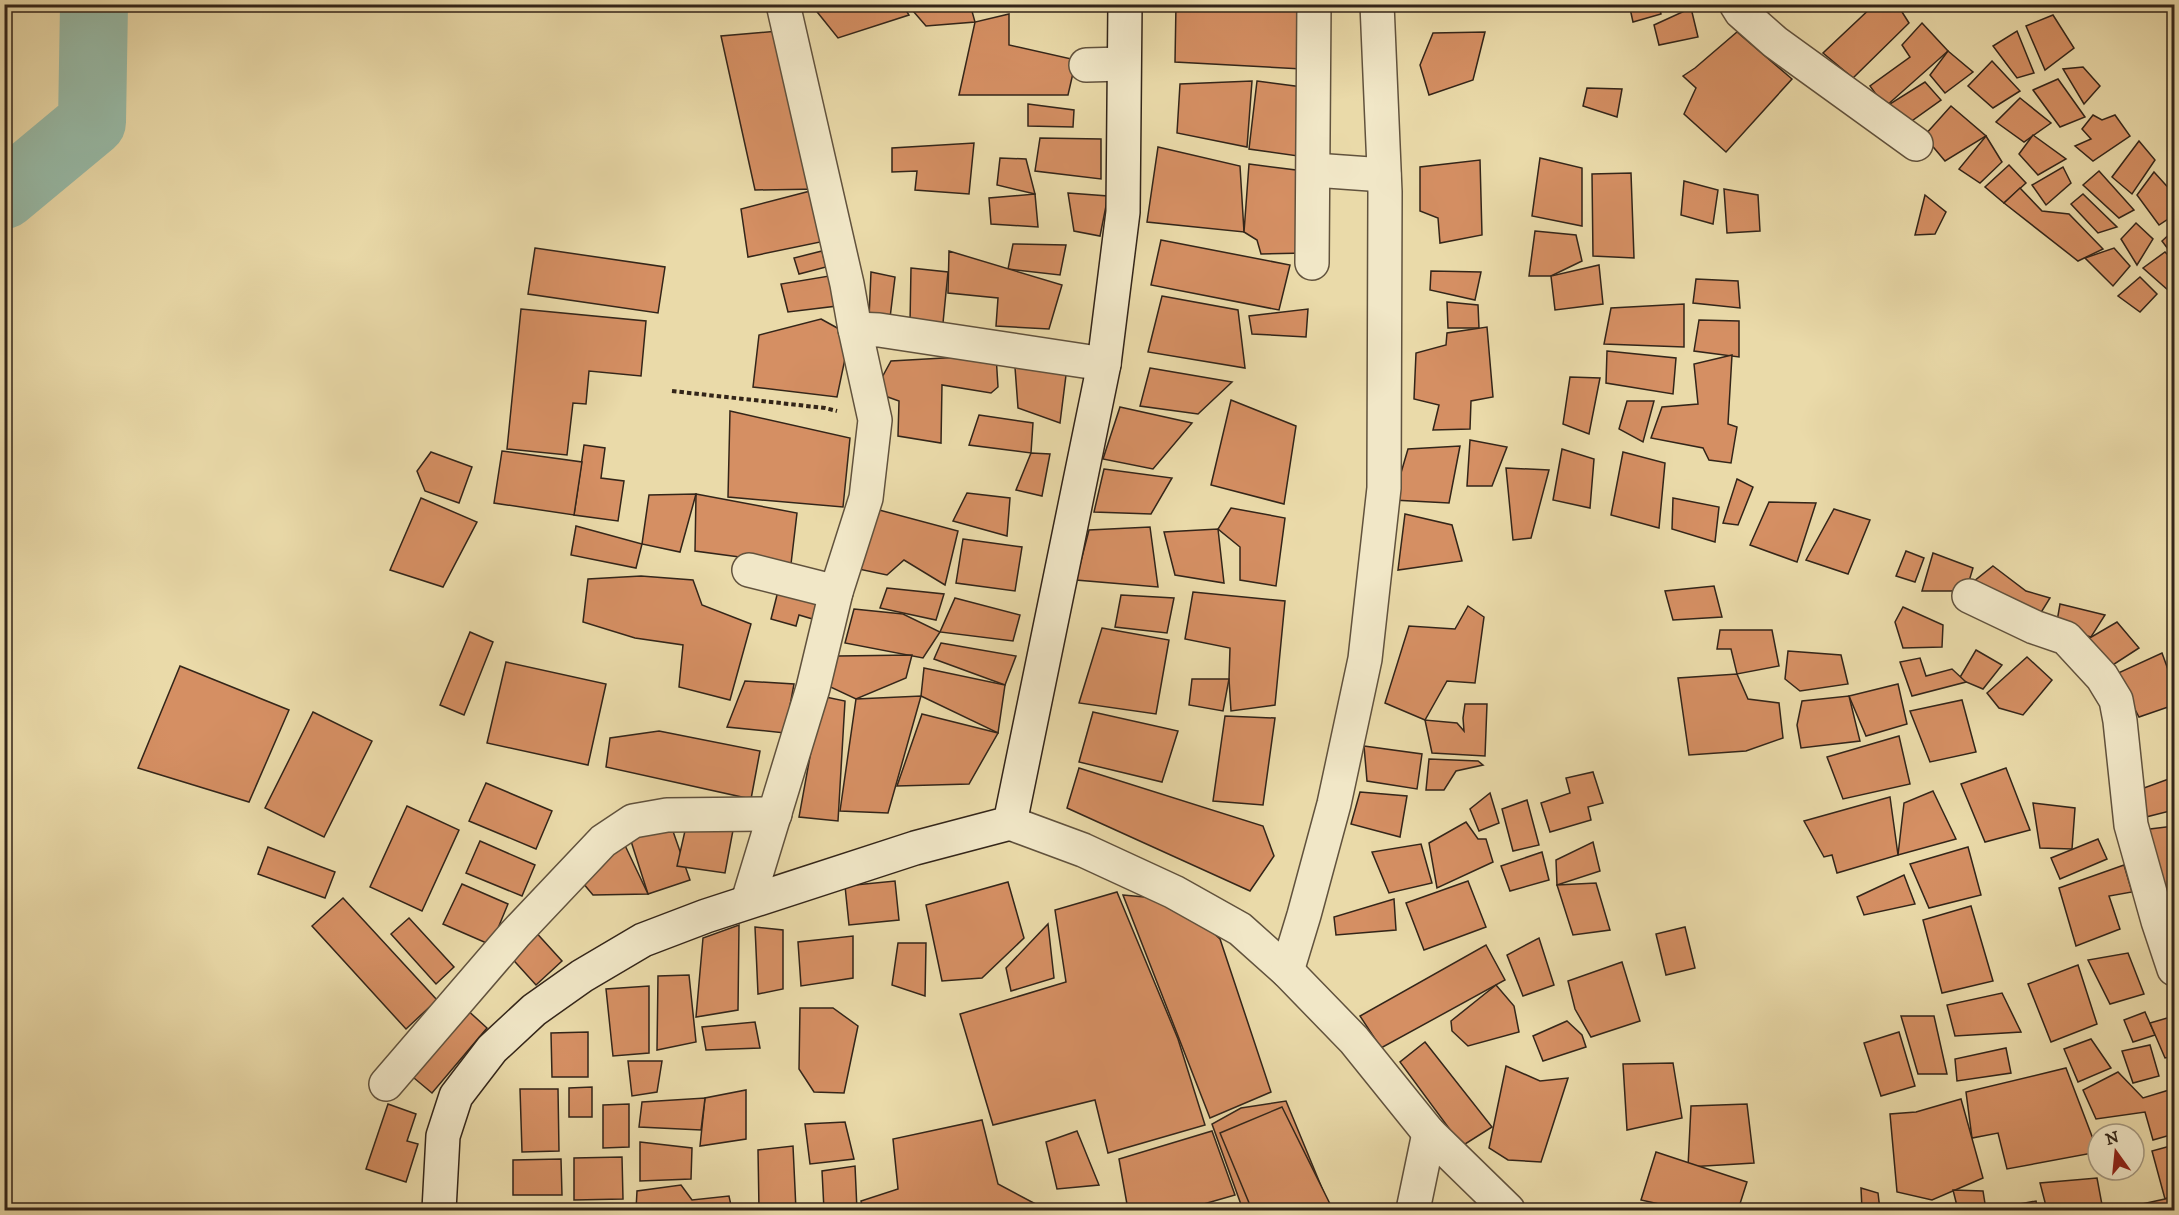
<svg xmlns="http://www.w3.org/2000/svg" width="2179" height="1215" font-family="'IM FELL DW Pica',serif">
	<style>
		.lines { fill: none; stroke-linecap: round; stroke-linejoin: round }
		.river { stroke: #98bba8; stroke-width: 68 }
		.building { fill: #d58f63; stroke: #332519; stroke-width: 1.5 }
		.street-casing { stroke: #61523d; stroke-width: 36 }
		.secondary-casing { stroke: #332519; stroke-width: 36 }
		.path { stroke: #332519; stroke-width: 4; stroke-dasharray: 4.5 3; stroke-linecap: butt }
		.street { stroke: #f1e7c7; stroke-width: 33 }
		.secondary { stroke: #f1e7c7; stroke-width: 33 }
	</style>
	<rect width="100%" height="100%" fill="#eadaa9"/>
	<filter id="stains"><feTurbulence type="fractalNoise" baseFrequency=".00333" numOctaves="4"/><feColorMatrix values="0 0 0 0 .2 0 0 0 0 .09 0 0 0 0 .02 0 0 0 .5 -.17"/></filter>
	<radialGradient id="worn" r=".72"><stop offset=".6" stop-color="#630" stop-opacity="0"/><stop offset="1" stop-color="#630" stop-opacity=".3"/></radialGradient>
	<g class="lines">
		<path class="river" d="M4,195L92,122L94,4"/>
	</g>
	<g class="building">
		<path d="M826,4H902L909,15L838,38L814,8Z"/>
		<path d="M907,4H970L975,22L926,26Z"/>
		<path d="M1176,4H1309L1302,69L1175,62Z"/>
		<path d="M1629,4H1659L1661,14L1633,22Z"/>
		<path d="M1875,4H1897L1909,23L1853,78L1823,53Z"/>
		<path d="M1691,8L1698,37L1659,45L1654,25Z"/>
		<path d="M1009,14V45L1076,60L1068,95H959L975,22Z"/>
		<path d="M2053,15L2074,48L2045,70L2026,26Z"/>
		<path d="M1922,23L1948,51L1885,107L1870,86L1910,57L1902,45Z"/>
		<path d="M778,31L818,189L755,190L721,36Z"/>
		<path d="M2017,31L2034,73L2017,78L1993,46Z"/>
		<path d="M1485,32L1473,80L1429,95L1420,65L1433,33Z"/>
		<path d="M1737,32L1792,79L1726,152L1684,114L1696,88L1683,76L1695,68Z"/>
		<path d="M1948,51L1973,72L1945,93L1930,75Z"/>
		<path d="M1992,61L2020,91L1993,108L1968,86Z"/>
		<path d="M2083,67L2100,86L2084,104L2063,69Z"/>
		<path d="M2058,79L2085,117L2060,127L2033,90Z"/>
		<path d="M1252,81L1247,147L1177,133L1180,84Z"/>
		<path d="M1257,81L1310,88L1312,158L1249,149Z"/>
		<path d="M1925,82L1941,100L1906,125L1885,107Z"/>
		<path d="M1587,88L1622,89L1617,117L1583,106Z"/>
		<path d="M2020,98L2051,123L2024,142L1996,122Z"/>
		<path d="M1028,104L1074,110L1073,127L1028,126Z"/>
		<path d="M1951,106L1986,136L1945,161L1924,136Z"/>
		<path d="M2093,115L2102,120L2115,115L2130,136L2093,161L2075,146L2091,139L2082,129Z"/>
		<path d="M2033,135L2066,159L2038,175L2019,154Z"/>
		<path d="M1986,136L2002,162L1980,183L1959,169Z"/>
		<path d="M1040,138L1101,139V179L1035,171Z"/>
		<path d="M2139,141L2155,160L2132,194L2112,177Z"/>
		<path d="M974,143L969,194L915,190L917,171L892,172V148Z"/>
		<path d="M1158,147L1240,166L1244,232L1147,222Z"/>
		<path d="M1000,158L1026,159L1035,194L997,185Z"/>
		<path d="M1540,158L1582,168V226L1532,216Z"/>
		<path d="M1480,160L1482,235L1440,243L1438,218L1420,211V167Z"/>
		<path d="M1249,164L1304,171L1306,253L1261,254L1257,240L1244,232Z"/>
		<path d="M2009,165L2026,183L2004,203L1985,187Z"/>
		<path d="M2063,167L2071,183L2046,205L2032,185Z"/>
		<path d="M2099,171L2134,210L2119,218L2083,185Z"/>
		<path d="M2154,172L2174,194V215L2159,225L2137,195Z"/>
		<path d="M1631,173L1634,258L1593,256L1592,174Z"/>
		<path d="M1684,181L1718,190L1713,224L1681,215Z"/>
		<path d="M2020,188L2042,211L2069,214L2103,249L2078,261L2004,203Z"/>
		<path d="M818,189L830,240L748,257L741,209Z"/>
		<path d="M1724,189L1758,195L1760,231L1727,233Z"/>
		<path d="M1068,193L1108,196L1100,236L1074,231Z"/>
		<path d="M1035,194L1038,227L991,224L989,198Z"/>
		<path d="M2083,194L2117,227L2098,233L2071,204Z"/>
		<path d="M1925,195L1946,212L1935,234L1915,235Z"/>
		<path d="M2136,223L2153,239L2137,265L2121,239Z"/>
		<path d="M2174,230V257L2162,241Z"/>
		<path d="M1535,231L1576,235L1582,261L1551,276H1529Z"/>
		<path d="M1161,240L1290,265L1279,310L1151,285Z"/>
		<path d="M1013,244L1066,245L1060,275L1008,269Z"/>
		<path d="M535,248L665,267L658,313L528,294Z"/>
		<path d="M2114,248L2130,266L2113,286L2085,258Z"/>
		<path d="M822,251L826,267L799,274L794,258Z"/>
		<path d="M949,251L1062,285L1049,329L996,326L998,298L948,293Z"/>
		<path d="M2165,252L2174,261V285L2169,291L2143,268Z"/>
		<path d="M1599,265L1603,304L1555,310L1551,276Z"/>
		<path d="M911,268L948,272L943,323H910Z"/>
		<path d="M1431,271L1481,272L1475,300L1430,290Z"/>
		<path d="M871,272L895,277L889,326L869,318Z"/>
		<path d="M829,276L837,306L788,312L781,284Z"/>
		<path d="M2140,277L2157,294L2140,312L2118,296Z"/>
		<path d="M1696,279L1738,281L1740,308L1693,303Z"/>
		<path d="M1162,296L1238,310L1245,368L1148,352Z"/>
		<path d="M1447,302L1478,305L1479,328H1448Z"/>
		<path d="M1684,304V347L1604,344L1611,308Z"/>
		<path d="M521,309L646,321L641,376L589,371L586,404L573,403L567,455L507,449Z"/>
		<path d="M1308,309L1306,337L1252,334L1249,316Z"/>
		<path d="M821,319L850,335L837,397L753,387L759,335Z"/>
		<path d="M1699,320L1739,321V357L1694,351Z"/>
		<path d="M1487,327L1493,397L1471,401L1470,429L1433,430L1439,405L1414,399L1416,353L1446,345L1447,333Z"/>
		<path d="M1607,351L1676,358L1673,394L1606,383Z"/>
		<path d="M1014,354L1067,367L1060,423L1018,408Z"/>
		<path d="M996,355L998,387L991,393L942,385L941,443L898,436L899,401L874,392L891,361Z"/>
		<path d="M1732,355L1728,424L1737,427L1731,463L1709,460L1703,448L1651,438L1662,407L1698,404L1694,364Z"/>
		<path d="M1150,368L1232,382L1198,414L1140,406Z"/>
		<path d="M1570,377L1600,378L1589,434L1563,424Z"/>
		<path d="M1231,400L1296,426L1284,504L1211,485Z"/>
		<path d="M1627,401H1654L1643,442L1619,429Z"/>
		<path d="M1120,407L1192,423L1153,469L1103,459Z"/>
		<path d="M730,411L850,438L843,507L728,497Z"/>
		<path d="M979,415L1033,423L1031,453L969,445Z"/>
		<path d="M1470,440L1507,447L1492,486H1467Z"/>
		<path d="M584,445L605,448L601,478L624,481L618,521L574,515Z"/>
		<path d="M1460,446L1449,503L1393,500L1408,449Z"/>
		<path d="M1562,449L1594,459L1590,508L1553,500Z"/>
		<path d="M502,451L582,462L574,515L494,503Z"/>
		<path d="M431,452L472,467L459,503L425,491L417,471Z"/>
		<path d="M1623,452L1665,463L1659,528L1611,515Z"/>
		<path d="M1031,453L1050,454L1042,496L1016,490Z"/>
		<path d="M1506,468L1549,470L1531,538L1513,540Z"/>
		<path d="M1104,469L1172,478L1151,514L1094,512Z"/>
		<path d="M1737,479L1753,487L1738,525L1723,523Z"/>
		<path d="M967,493L1010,498L1007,536L953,521Z"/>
		<path d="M696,494L797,513L791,564L695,551Z"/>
		<path d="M696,494L680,552L642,544L649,495Z"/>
		<path d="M421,498L477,522L443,587L390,570Z"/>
		<path d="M1673,498L1719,507L1715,542L1672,529Z"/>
		<path d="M1769,502L1816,503L1797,562L1750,545Z"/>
		<path d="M868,507L958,531L945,585L904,560L887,575L849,567Z"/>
		<path d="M1231,508L1285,518L1276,586L1240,580V547L1218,529Z"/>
		<path d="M1834,509L1870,520L1848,574L1806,560Z"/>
		<path d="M1405,514L1452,525L1462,561L1398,570Z"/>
		<path d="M576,526L642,544L636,568L571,555Z"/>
		<path d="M1150,527L1158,587L1076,580L1089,530Z"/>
		<path d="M1218,529L1224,583L1175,575L1164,532Z"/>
		<path d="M963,539L1022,547L1015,591L956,583Z"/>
		<path d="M1906,551L1924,558L1915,582L1896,576Z"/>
		<path d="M1933,553L1973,568L1966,591H1922Z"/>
		<path d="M1993,566L2026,591L2050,598L2037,619L1973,582Z"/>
		<path d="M641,576L693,580L702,605L751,624L730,700L679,687L683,645L635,638L583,622L588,579Z"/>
		<path d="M780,583L824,595L816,620L799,615L796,626L771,619Z"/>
		<path d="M1714,586L1722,617L1673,620L1665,591Z"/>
		<path d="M887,588L944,594L936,620L880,608Z"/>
		<path d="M1193,592L1285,601L1275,705L1231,711L1229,679L1230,648L1185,639Z"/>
		<path d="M1121,595L1174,598L1167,633L1115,627Z"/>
		<path d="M955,598L1020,615L1013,641L940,632Z"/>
		<path d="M2060,604L2105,615L2091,637L2056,627Z"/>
		<path d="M1468,606L1484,617L1475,683L1447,681L1425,720L1385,703L1409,626L1455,629Z"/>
		<path d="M1903,607L1943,625L1942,647L1903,648L1895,622Z"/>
		<path d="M854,609L903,614L940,632L923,658L845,643Z"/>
		<path d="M2117,622L2139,648L2102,672L2081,643Z"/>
		<path d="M1102,628L1169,640L1156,714L1079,703Z"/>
		<path d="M1720,630H1772L1779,666L1737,674L1731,649H1717Z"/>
		<path d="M470,632L493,642L464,715L440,705Z"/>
		<path d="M941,643L1016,656L1005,685L934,659Z"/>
		<path d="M1976,650L2002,665L1983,689L1959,679Z"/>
		<path d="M1788,651L1841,655L1848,684L1800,691L1785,679Z"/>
		<path d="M2162,653L2174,686V705L2139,717L2116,674Z"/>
		<path d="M912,655L906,678L856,699L824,684L838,656Z"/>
		<path d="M2027,657L2052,680L2023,715L1999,708L1987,693Z"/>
		<path d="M1920,658L1926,676L1952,669L1966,682L1912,696L1900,662Z"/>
		<path d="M506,662L606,684L588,765L487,743Z"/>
		<path d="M180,666L289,710L249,802L138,768Z"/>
		<path d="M924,668L1005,685L998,733L921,696Z"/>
		<path d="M1737,674L1748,699L1779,703L1783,738L1746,751L1689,755L1678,678Z"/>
		<path d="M1192,679H1229L1223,711L1189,705Z"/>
		<path d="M745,681L794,684L785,733L727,727Z"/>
		<path d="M1898,684L1907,724L1866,736L1849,696Z"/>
		<path d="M821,696L845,701L838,821L799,817Z"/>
		<path d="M921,696L888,813L840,811L856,699Z"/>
		<path d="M1849,696L1860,741L1801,748L1797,725L1802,701Z"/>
		<path d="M1962,700L1976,752L1930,762L1910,711Z"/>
		<path d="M1465,704H1487L1485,756L1432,753L1425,720L1457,723L1464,731L1463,718Z"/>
		<path d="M313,712L372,741L324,837L265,808Z"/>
		<path d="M1093,712L1178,731L1162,782L1079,762Z"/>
		<path d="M922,714L998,733L969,784L897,786Z"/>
		<path d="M1225,716L1275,718L1263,805L1213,801Z"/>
		<path d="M659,731L760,751L751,799L606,767L610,738Z"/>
		<path d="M1899,736L1910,784L1843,799L1827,757Z"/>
		<path d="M1364,746L1422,754L1417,789L1367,781Z"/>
		<path d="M1429,759L1478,761L1483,765L1456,771L1444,790H1426Z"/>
		<path d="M1079,768L1263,826L1274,856L1250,891L1067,808Z"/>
		<path d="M2006,768L2030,830L1985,842L1961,784Z"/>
		<path d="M1593,772L1603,803L1588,807L1591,820L1550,832L1541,803L1570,793L1566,778Z"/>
		<path d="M2174,777V810L2142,818L2133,792Z"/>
		<path d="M486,783L552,811L536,849L469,821Z"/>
		<path d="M1933,791L1956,839L1898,855L1904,803Z"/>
		<path d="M1360,792L1407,796L1400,837L1351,824Z"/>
		<path d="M1490,793L1499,823L1479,831L1470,809Z"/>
		<path d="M1890,797L1898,855L1837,873L1832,855L1824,857L1804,821Z"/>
		<path d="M1527,800L1539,845L1513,851L1502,809Z"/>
		<path d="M2033,803L2075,808L2072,849L2040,848Z"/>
		<path d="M407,806L459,830L422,911L370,887Z"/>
		<path d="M668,817L690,880L648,894L630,838Z"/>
		<path d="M687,822L734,825L725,873L677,866Z"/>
		<path d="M1466,822L1478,839H1486L1493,862L1437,888L1429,843Z"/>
		<path d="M2174,826V890L2159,893L2142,830Z"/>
		<path d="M621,837L648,894L593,895L577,876Z"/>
		<path d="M2098,839L2107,859L2060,879L2051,858Z"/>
		<path d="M480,841L535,865L522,896L466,873Z"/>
		<path d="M1593,842L1600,871L1557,885L1556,860Z"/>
		<path d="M1421,844L1432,883L1389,893L1372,852Z"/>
		<path d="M268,847L335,872L325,898L258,874Z"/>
		<path d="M1968,847L1981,895L1929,908L1910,864Z"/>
		<path d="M1542,852L1549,880L1510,891L1501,866Z"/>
		<path d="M2124,865L2132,892L2109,896L2120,929L2076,946L2059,888Z"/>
		<path d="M1904,875L1915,904L1864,915L1857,897Z"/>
		<path d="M895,881L899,920L849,925L845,886Z"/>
		<path d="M1468,881L1486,927L1424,950L1406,903Z"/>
		<path d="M1008,882L1024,938L982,978L942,981L926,905Z"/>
		<path d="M1596,883L1610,930L1573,935L1557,885Z"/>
		<path d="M462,884L508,904L491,945L443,924Z"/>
		<path d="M1117,892L1178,1039L1205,1125L1108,1153L1095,1100L993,1125L960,1014L1066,982L1055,910Z"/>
		<path d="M1123,895L1177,900L1220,939L1271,1092L1210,1118Z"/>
		<path d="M343,898L437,1000L406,1029L312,926Z"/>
		<path d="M1394,899L1396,930L1336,935L1334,917Z"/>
		<path d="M1971,906L1993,981L1942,993L1923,920Z"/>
		<path d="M409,918L454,967L436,984L391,934Z"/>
		<path d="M1048,924L1054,978L1011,991L1006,968Z"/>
		<path d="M739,925L738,1010L696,1017L703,938Z"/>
		<path d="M755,927L783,930V989L758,994Z"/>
		<path d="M1685,927L1695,968L1666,975L1656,934Z"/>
		<path d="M532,928L562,961L536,985L506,952Z"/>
		<path d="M853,936V978L801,986L798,942Z"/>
		<path d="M1539,938L1554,985L1523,996L1507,955Z"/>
		<path d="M898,943H926L925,996L892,985Z"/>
		<path d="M1486,945L1505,980L1381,1048L1360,1016Z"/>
		<path d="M2128,953L2144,994L2110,1004L2088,960Z"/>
		<path d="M1622,962L1640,1021L1591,1037L1575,1009L1568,981Z"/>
		<path d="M2078,965L2097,1024L2051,1042L2028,984Z"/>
		<path d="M689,975L696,1042L657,1050L658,976Z"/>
		<path d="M1496,985L1514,1006L1519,1032L1468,1046L1452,1031L1451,1021Z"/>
		<path d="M649,986V1053L613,1056L606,989Z"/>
		<path d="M2002,993L2021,1032L1955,1036L1947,1005Z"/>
		<path d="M464,1007L487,1028L432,1093L408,1073Z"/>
		<path d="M800,1008H833L858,1026L844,1093L814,1092L799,1069Z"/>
		<path d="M2145,1012L2155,1035L2133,1042L2124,1020Z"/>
		<path d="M1901,1016H1934L1947,1074H1918Z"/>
		<path d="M2174,1016V1056L2165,1058L2150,1023Z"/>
		<path d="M1567,1021L1582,1035L1586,1047L1543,1061L1533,1036Z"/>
		<path d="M755,1022L760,1048L706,1050L702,1027Z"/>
		<path d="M588,1032V1077H552L551,1033Z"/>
		<path d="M1899,1032L1915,1086L1881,1096L1864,1043Z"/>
		<path d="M2091,1039L2111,1068L2078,1082L2064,1049Z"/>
		<path d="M1425,1042L1492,1127L1462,1146L1400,1062Z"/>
		<path d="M2150,1045L2159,1076L2133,1083L2122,1051Z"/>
		<path d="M2006,1048L2011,1073L1957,1081L1955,1059Z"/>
		<path d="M628,1061H662L657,1092L632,1096Z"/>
		<path d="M1673,1063L1682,1118L1627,1130L1623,1064Z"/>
		<path d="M1506,1066L1540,1081L1568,1078L1541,1162L1508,1160L1489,1148Z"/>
		<path d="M2066,1068L2098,1152L2007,1169L1998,1133L1972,1138L1966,1092Z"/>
		<path d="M2118,1072L2143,1098L2169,1090L2174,1111V1134L2153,1140L2145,1112L2096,1119L2083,1090Z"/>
		<path d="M592,1087V1117H569V1088Z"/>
		<path d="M520,1089H558L559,1151L522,1152Z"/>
		<path d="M746,1090V1139L700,1146L705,1098Z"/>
		<path d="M705,1098L701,1130L639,1127L642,1102Z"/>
		<path d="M1961,1099L1983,1178L1932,1200L1897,1192L1890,1114L1916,1112Z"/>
		<path d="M1286,1101L1331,1210H1243L1212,1124L1241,1108Z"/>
		<path d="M388,1104L416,1114L407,1141L418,1144L406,1182L366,1169Z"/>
		<path d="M629,1104V1147L603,1148V1105Z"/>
		<path d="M1747,1104L1754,1163L1688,1167L1691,1106Z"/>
		<path d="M1282,1107L1333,1210H1252L1220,1133Z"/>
		<path d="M982,1120L998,1184L1047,1210H863L861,1201L898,1189L893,1139Z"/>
		<path d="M845,1122L854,1159L810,1164L805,1124Z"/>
		<path d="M2129,1130V1134H2100Z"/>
		<path d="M1077,1131L1099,1185L1057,1189L1046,1142Z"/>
		<path d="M1212,1131L1235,1195L1183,1210H1128L1119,1159Z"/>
		<path d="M640,1142L692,1148L691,1179L640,1181Z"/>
		<path d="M2174,1145V1195L2165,1199L2152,1151Z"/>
		<path d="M793,1146L796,1210H759L758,1150Z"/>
		<path d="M1656,1152L1747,1182L1738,1210H1686L1641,1200Z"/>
		<path d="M622,1157L623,1199L574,1200V1158Z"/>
		<path d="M561,1159L562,1195H513V1160Z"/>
		<path d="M855,1166L857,1210H824L822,1171Z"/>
		<path d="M2097,1178L2103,1210H2047L2040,1183Z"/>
		<path d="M681,1185L692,1200L729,1196L732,1210H677L669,1205L650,1210H636L637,1191Z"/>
		<path d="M1861,1188L1878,1193L1880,1210H1862Z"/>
		<path d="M1953,1190L1983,1191L1986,1210H1958Z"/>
		<path d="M2174,1197V1210H2115Z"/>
		<path d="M2036,1201L2038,1210H1998V1208Z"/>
		<path d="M1918,1205L1919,1210H1887Z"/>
	</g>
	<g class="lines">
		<g class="street-casing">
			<g id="street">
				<path d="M1736,4L1741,12L1775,42L1916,144"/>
				<path d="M1086,65L1123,64"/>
				<path d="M1314,170L1384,175"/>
				<path d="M1312,263L1314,4"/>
				<path d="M855,329L879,330L1104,364"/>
				<path d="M749,570L836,592"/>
				<path d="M1969,596L2034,627L2066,638L2102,677L2116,700L2120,721L2131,825L2158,921L2174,969"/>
				<path d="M1010,823L1083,850L1174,892L1240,929L1287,971L1354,1040L1429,1133L1508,1210"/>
				<path d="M748,901L813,688L836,592L866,498L875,420L855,329L847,284L783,4"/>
				<path d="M1287,971L1304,915L1334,804L1365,659L1384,488L1385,192L1377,4"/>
				<path d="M386,1084L515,934L603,841L633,821L667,815L775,814"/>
				<path d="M1413,1210L1429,1133"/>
			</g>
		</g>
		<g class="secondary-casing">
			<path id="secondary" d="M439,1210L443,1136L456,1096L492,1049L534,1010L582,976L643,940L706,916L915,848L1010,823L1104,364L1123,212L1125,4"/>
		</g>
		<path class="path" d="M672,391L825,408L837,411"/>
		<use href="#street" class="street"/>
		<use href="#secondary" class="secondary"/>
	</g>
	<rect width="2179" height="1215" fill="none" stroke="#eadaa9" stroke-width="24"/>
	<rect x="6" y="6" width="2167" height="1203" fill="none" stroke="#332519" stroke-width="3"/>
	<rect x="12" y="12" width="2155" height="1191" fill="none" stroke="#332519" stroke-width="1.5"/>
	<g transform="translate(2116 1152) rotate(345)"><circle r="28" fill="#f1e7c7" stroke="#a59981" stroke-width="1.5"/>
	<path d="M0-4.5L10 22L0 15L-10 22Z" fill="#8f2418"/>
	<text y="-9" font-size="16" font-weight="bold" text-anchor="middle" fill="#332519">N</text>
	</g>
	<rect width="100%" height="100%" filter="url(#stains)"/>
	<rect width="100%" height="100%" fill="url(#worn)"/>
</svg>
